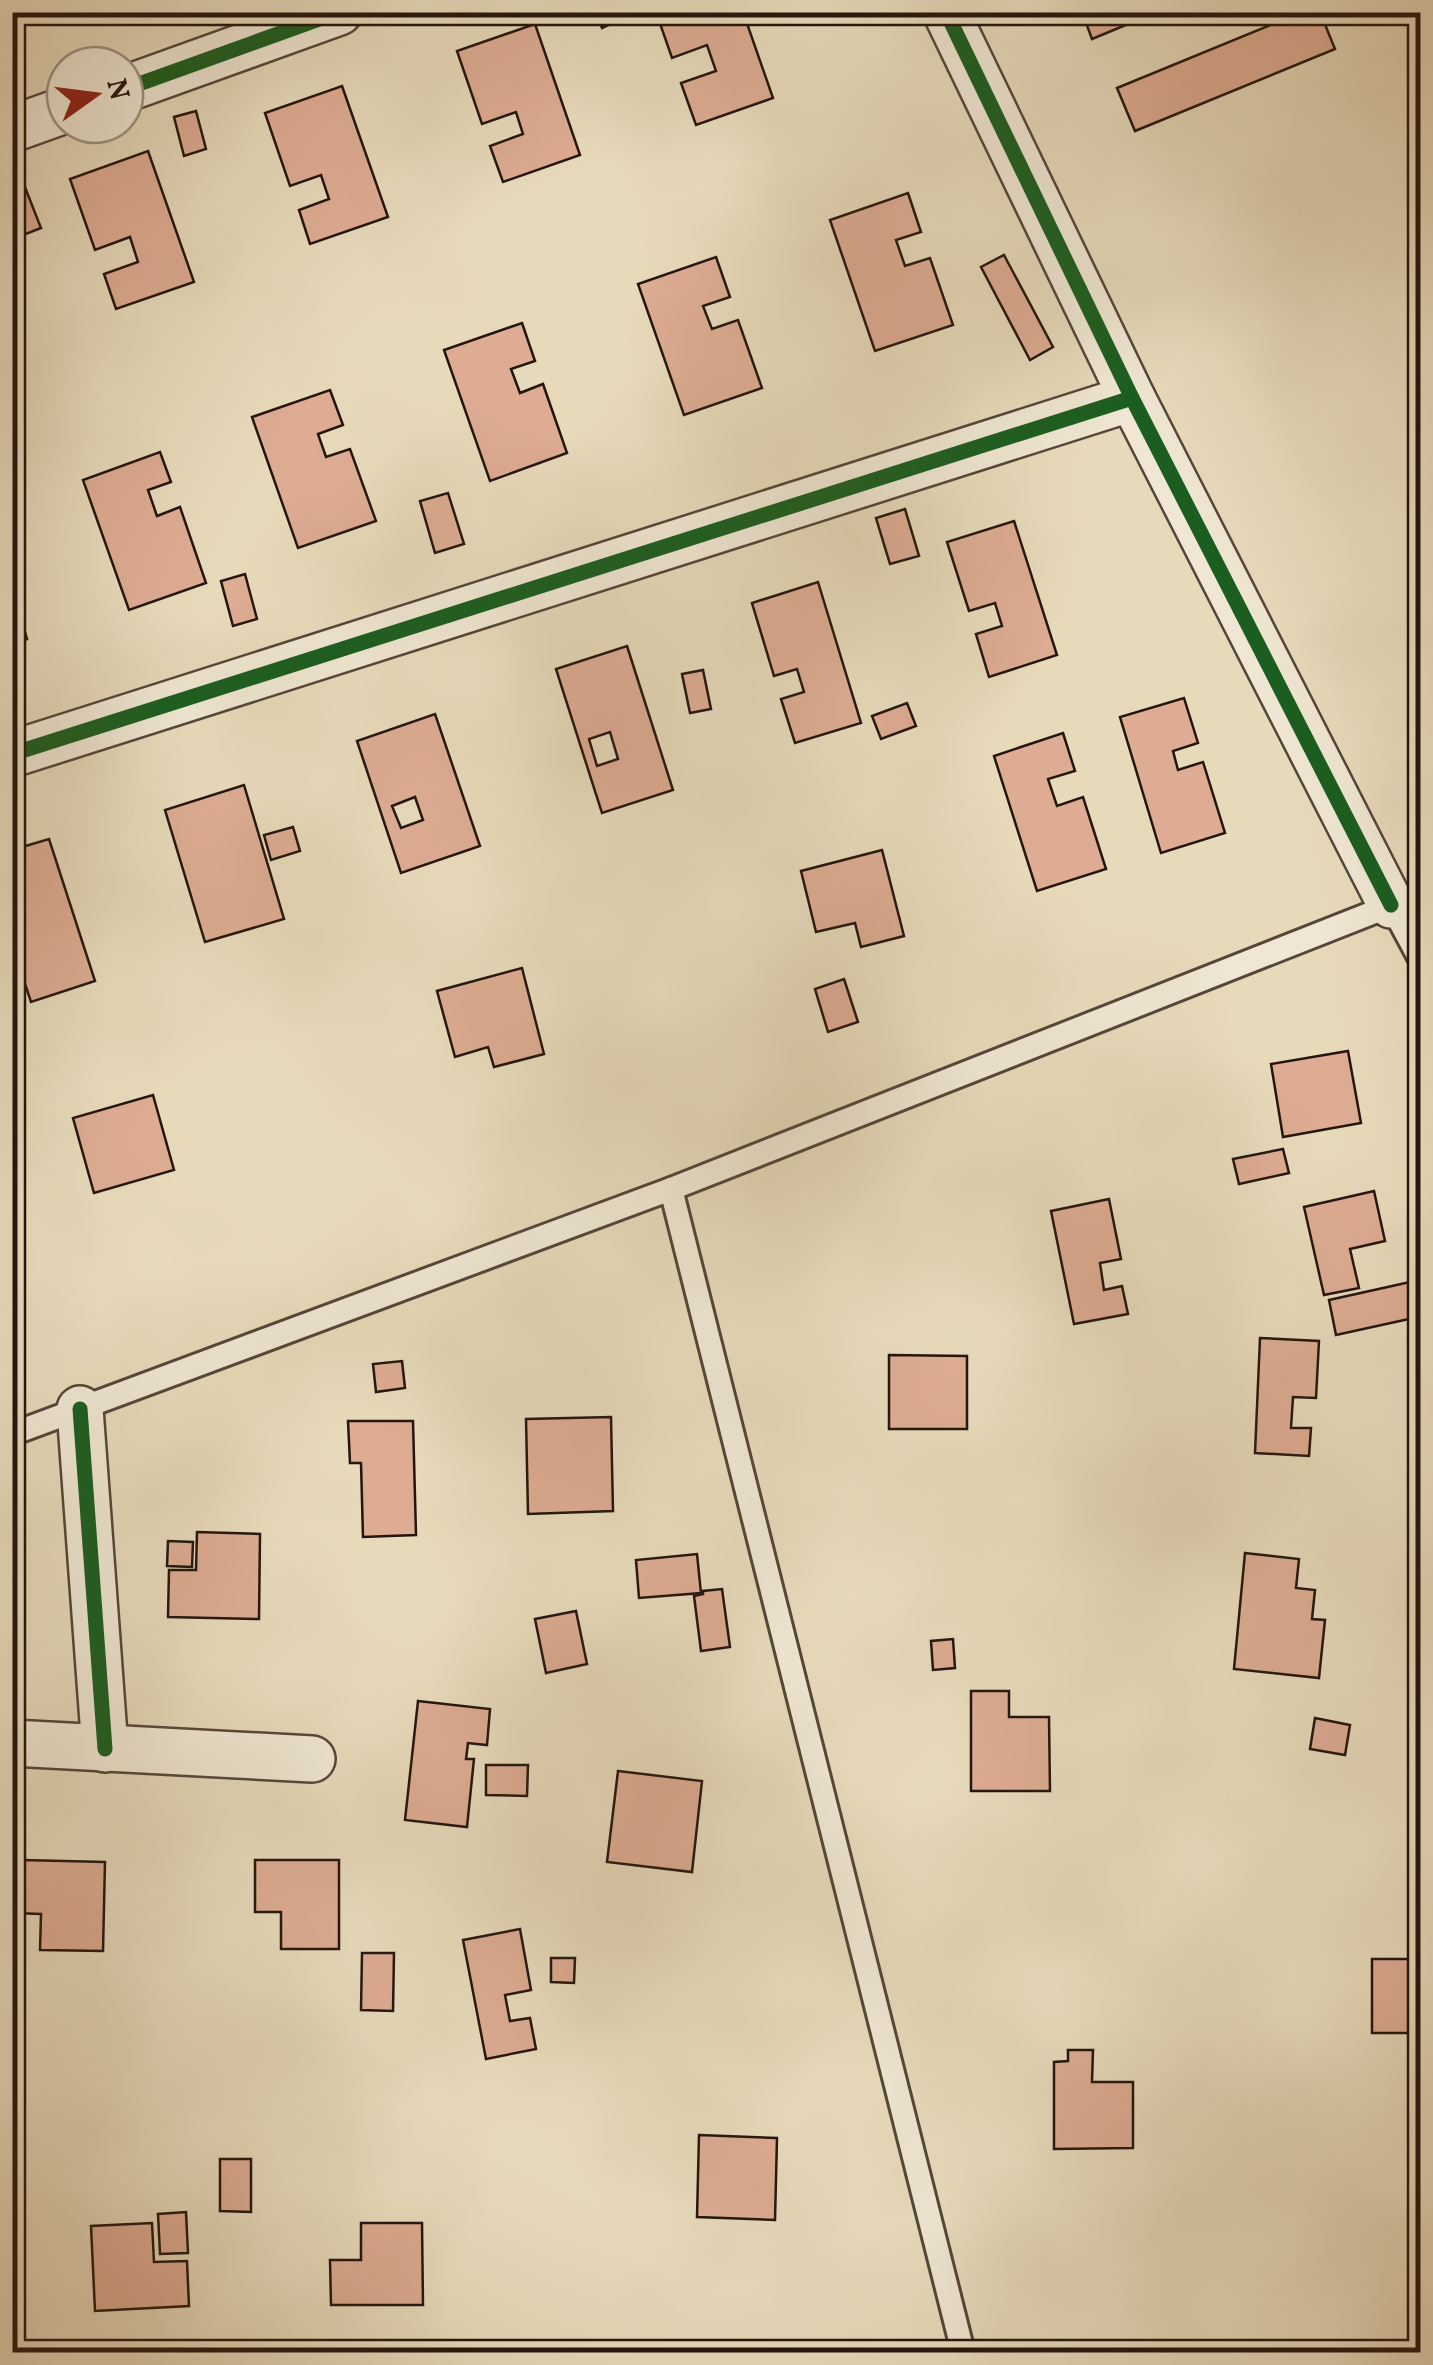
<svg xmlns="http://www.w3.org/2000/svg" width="1433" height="2365" font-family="Vollkorn,serif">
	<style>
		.building { fill: #ddac93; stroke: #24150e; stroke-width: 2.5; fill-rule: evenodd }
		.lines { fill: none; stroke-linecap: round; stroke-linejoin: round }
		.lane-casing { stroke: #554639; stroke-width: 28 }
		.street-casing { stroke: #554639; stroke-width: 50 }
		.lane { stroke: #efe7d3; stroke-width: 22 }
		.street { stroke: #efe7d3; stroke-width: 45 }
		.cycleway-casing { stroke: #efe7d3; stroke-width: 21 }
		.cycleway { stroke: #1b5e20; stroke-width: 15 }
	</style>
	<rect width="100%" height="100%" fill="#e7dabb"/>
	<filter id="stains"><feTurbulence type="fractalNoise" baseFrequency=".002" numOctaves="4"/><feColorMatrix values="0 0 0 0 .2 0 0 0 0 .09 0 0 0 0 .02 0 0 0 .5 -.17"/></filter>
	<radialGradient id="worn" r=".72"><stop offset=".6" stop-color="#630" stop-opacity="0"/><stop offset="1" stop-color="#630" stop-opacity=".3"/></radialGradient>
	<g class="building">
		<path d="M596,12H624L626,17L602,28Z"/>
		<path d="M656,12H743L773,98L696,125L681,83L716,71L707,45L672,58Z"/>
		<path d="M1082,12H1157L1092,39Z"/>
		<path d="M1302,12H1320L1335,49L1135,131L1117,88Z"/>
		<path d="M535,24L580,155L503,182L490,146L523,134L516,112L482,124L457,51Z"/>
		<path d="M342,86L388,217L310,244L299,210L329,199L321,175L290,186L265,113Z"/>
		<path d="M196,111L206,149L184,156L174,117Z"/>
		<path d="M148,151L194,282L116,309L104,274L138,262L130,237L95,250L70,179Z"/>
		<path d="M19,172L41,228L13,239L12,174Z"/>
		<path d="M908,193L921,232L896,240L905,266L930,258L953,325L875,351L830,220Z"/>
		<path d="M1004,255L1053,347L1030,360L981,267Z"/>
		<path d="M716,257L730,297L703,306L712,329L738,320L762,388L684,415L638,284Z"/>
		<path d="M522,323L535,361L511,369L520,393L543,384L567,453L490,481L444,350Z"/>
		<path d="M330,390L343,425L318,434L326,457L350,449L376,521L298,548L252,417Z"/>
		<path d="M160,452L171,482L148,490L157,516L180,507L206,583L129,610L83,480Z"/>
		<path d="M448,493L464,544L435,553L420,501Z"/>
		<path d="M905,509L919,556L890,564L876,518Z"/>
		<path d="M1014,521L1057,655L989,677L976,634L1002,626L995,603L969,611L947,542Z"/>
		<path d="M245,574L257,619L233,626L221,581Z"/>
		<path d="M818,582L861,723L795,743L781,699L804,692L797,669L774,676L752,603Z"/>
		<path d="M12,585L27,639L12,643Z"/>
		<path d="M627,646L673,790L602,813L556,669ZM610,732L618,759L597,766L589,739Z"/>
		<path d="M703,670L711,709L690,713L682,674Z"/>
		<path d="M1184,698L1198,743L1173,751L1178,770L1203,762L1225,833L1161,853L1120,717Z"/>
		<path d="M907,703L916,726L881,739L872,716Z"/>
		<path d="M435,714L480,846L401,873L357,741ZM415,797L423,820L401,828L392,806Z"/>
		<path d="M1063,733L1075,771L1048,779L1057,806L1083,797L1106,869L1037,891L994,756Z"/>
		<path d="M244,785L284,919L205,942L165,810Z"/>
		<path d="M293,827L300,851L271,860L264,835Z"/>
		<path d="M49,839L95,981L31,1002L12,945V850Z"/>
		<path d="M882,850L904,936L861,947L855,923L816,932L801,871Z"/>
		<path d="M522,968L544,1054L494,1067L488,1047L455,1057L437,991Z"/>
		<path d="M844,979L858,1022L828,1032L815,989Z"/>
		<path d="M1348,1051L1361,1123L1283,1137L1271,1064Z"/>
		<path d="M153,1095L174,1170L94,1193L73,1118Z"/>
		<path d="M1283,1149L1289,1173L1239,1184L1233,1159Z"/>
		<path d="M1374,1191L1385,1241L1350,1249L1359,1288L1324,1295L1304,1207Z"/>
		<path d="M1109,1199L1121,1259L1100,1263L1104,1290L1122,1286L1128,1314L1074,1324L1051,1211Z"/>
		<path d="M1410,1282L1418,1317L1336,1335L1329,1300Z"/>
		<path d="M1260,1338L1319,1341L1316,1398L1293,1397L1291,1428H1311L1309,1456L1255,1453Z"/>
		<path d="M889,1355L967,1356V1429H889Z"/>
		<path d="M402,1361L405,1388L376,1392L373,1364Z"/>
		<path d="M611,1417L613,1511L528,1514L526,1419Z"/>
		<path d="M348,1421H413L416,1535L363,1537L361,1463H350Z"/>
		<path d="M197,1532L260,1534L259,1619L168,1617L169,1570H196Z"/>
		<path d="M168,1541L193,1542L192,1567L167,1566Z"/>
		<path d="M1245,1553L1299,1559L1296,1588L1315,1590L1312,1619L1325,1620L1319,1678L1234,1669Z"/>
		<path d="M697,1554L701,1593L639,1598L636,1560Z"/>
		<path d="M722,1589L730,1647L701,1651L694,1596L703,1594V1591Z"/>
		<path d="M1414,1593L1420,1594V1651H1410Z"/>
		<path d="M576,1611L587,1664L546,1673L535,1619Z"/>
		<path d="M953,1639L955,1668L933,1670L931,1641Z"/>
		<path d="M971,1691H1009V1717H1049L1050,1791H971Z"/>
		<path d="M418,1701L490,1709L487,1745L468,1743L466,1759H474L467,1827L405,1820Z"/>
		<path d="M1315,1718L1350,1725L1345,1755L1310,1749Z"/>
		<path d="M486,1765H528L527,1796L486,1795Z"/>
		<path d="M618,1771L702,1781L692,1872L607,1862Z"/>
		<path d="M22,1860L105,1862L103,1951L40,1950L41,1914L12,1913V1887L22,1888Z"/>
		<path d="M255,1860H339V1949H281V1912H255Z"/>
		<path d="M520,1929L531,1990L505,1995L510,2021L530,2018L536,2049L486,2059L463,1940Z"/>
		<path d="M362,1953H394L393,2011L361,2010Z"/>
		<path d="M551,1958H575L574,1983L551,1982Z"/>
		<rect x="1372" y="1959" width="48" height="74"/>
		<path d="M1068,2050H1093L1092,2082H1133V2148L1054,2149V2062L1068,2061Z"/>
		<path d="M699,2135L777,2138L775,2220L697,2217Z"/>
		<path d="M220,2159H251V2212L220,2211Z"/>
		<path d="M186,2212L188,2253L160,2254L158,2214Z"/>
		<path d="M152,2223L154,2262L187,2261L189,2306L95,2311L91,2226Z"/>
		<path d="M361,2223H422L423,2305H331L330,2260H361Z"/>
	</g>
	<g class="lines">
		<g class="lane-casing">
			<g id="lane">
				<path d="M1391,905L1420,959"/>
				<path d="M671,1189L963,2352"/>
				<path d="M12,1434L671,1189L1420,894"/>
			</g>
		</g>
		<g class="street-casing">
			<g id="street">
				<path d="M946,12L1132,398L1391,905"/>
				<path d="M125,89L339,12"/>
				<path d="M12,129L65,110"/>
				<path d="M12,754L1132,398"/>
				<path d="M80,1409L105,1749"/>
				<path d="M12,1743L312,1759"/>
			</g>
		</g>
		<use href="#lane" class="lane"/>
		<use href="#street" class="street"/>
		<g class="cycleway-casing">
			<g id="cycleway">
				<path d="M946,12L1132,398L1391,905"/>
				<path d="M125,89L339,12"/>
				<path d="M12,754L1132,398"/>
				<path d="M80,1409L105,1749"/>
			</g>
		</g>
		<use href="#cycleway" class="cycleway"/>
	</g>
	<rect width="1433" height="2365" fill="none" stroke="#e7dabb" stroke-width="50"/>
	<rect x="15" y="15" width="1403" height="2335" fill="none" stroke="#24150e" stroke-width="5"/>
	<rect x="25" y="25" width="1383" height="2315" fill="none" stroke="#24150e" stroke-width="2.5"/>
	<g transform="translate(95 95) rotate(76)"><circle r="48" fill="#efe7d3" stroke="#9e9384" stroke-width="2.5"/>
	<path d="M0-8L18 38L0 25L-18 38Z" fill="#8f2418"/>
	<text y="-15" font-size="28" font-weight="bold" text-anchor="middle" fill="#24150e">N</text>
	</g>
	<rect width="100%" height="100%" filter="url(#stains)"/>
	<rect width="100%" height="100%" fill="url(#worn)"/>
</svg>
